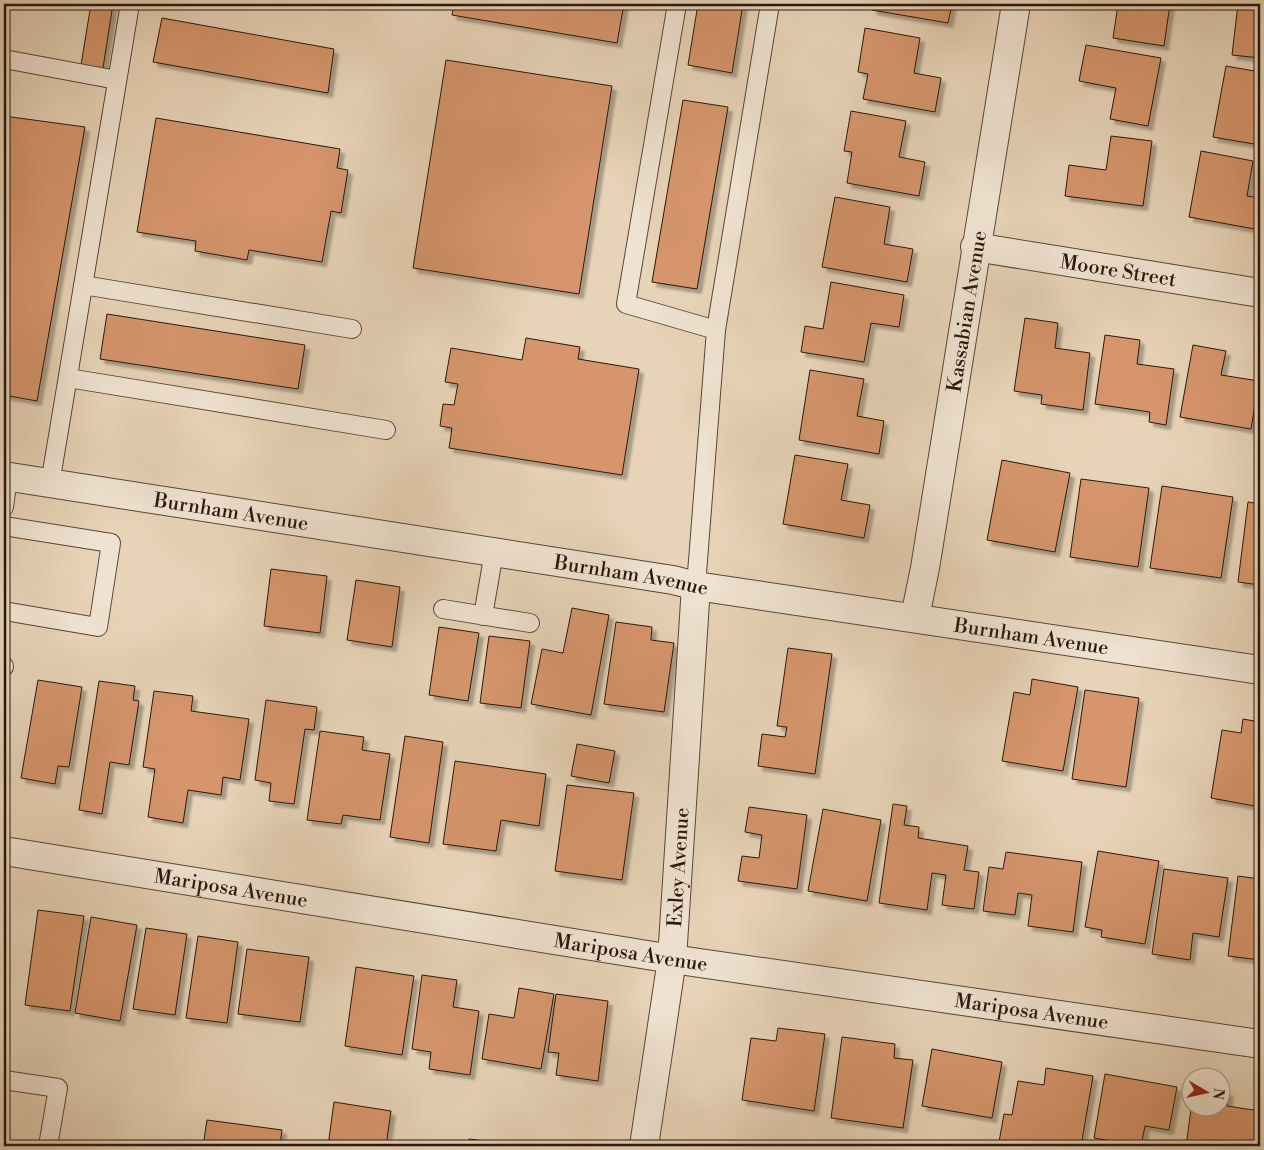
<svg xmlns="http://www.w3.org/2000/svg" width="1264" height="1150" font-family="'Libre Bodoni',serif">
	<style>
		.building { fill: #d6956c; stroke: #29170f; filter: url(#shadow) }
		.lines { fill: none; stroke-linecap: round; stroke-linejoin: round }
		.service-casing { stroke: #584639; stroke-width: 20 }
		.minor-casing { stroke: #584639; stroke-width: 30 }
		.tertiary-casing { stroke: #584639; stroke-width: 30 }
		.service { stroke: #efe2d0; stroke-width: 18 }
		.minor { stroke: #efe2d0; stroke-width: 28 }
		.tertiary { stroke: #efe2d0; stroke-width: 28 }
		.labels { text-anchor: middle; stroke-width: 4; stroke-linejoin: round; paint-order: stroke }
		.street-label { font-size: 20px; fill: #29170f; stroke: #efe2d0 }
	</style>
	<defs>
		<filter id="shadow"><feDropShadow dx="4.5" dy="4.5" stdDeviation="1" flood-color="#0004"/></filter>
	</defs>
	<rect width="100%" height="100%" fill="#e7d3b7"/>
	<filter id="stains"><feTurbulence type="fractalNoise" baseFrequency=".004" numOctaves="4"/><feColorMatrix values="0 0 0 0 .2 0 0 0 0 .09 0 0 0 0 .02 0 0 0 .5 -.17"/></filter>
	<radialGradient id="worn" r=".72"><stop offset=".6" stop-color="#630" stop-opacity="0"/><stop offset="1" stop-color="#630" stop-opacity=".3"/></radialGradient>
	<g class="building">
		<path d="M91,4H113L103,68L81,65Z"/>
		<path d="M454,4H624L617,43L452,15Z"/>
		<path d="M698,4H743L732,73L688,65Z"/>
		<path d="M873,4H952L948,23L872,10Z"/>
		<path d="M1118,4H1170L1164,46L1113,38Z"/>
		<path d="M1238,4H1260V58L1232,55Z"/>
		<path d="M162,18L334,49L328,93L153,62Z"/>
		<path d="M865,28L920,38L914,73L941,78L935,112L863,99L868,74L858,72Z"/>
		<path d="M1086,45L1161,58L1148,126L1110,119L1116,88L1079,81Z"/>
		<path d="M446,60L612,86L579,294L413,268Z"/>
		<path d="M1226,66L1260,72V145L1213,137Z"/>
		<path d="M683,100L728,107L697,289L652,282Z"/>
		<path d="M851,111L906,121L899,157L925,162L919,196L847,183L852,152L844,151Z"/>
		<path d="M4,116L85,127L37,401L4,395Z"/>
		<path d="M156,118L340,149L337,168L348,170L341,213L331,211L322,262L249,250L247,260L195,251L196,241L137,232Z"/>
		<path d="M1111,136L1152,141L1143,206L1065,196L1069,165L1106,170Z"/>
		<path d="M1201,151L1253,161L1247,196L1260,198V230L1189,217Z"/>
		<path d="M835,197L890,207L884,244L913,249L907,282L822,267Z"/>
		<path d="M831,282L904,295L899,327L871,323L864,362L801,352L805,326L823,329Z"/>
		<path d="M107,314L305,345L298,389L100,359Z"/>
		<path d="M1025,318L1058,323L1055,348L1090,353L1083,410L1041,404L1042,395L1014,391Z"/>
		<path d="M1105,335L1140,340L1137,364L1174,369L1166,425L1149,422L1150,412L1095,404Z"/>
		<path d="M526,338L580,347L578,359L639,369L622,475L449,448L452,428L440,426L443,404L454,405L458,384L445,382L451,348L522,360Z"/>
		<path d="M1193,345L1226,351L1221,375L1259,381L1251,429L1180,417Z"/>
		<path d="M810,370L864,379L857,416L884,421L879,454L799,440Z"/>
		<path d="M795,455L848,464L841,500L870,505L864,538L783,524Z"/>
		<path d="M1002,460L1070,473L1055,552L987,540Z"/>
		<path d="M1081,479L1149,488L1138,567L1070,557Z"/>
		<path d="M1162,486L1233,497L1221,578L1150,568Z"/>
		<path d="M1248,502L1260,504V585L1238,582Z"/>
		<path d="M271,569L327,576L320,633L264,626Z"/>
		<path d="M356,580L400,587L392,647L347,640Z"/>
		<path d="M572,608L609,615L591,715L531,704L542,649L563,653Z"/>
		<path d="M616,622L652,627L651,640L674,643L664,712L604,704Z"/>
		<path d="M439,627L479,633L468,701L429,695Z"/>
		<path d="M489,636L530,641L521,708L480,703Z"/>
		<path d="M788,648L832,654L815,774L758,766L762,734L785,737L787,727L777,726Z"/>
		<path d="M1032,679L1078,687L1063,771L1002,761L1014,692L1030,695Z"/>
		<path d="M38,680L82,687L69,767L58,766L55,784L21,778Z"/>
		<path d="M99,681L135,686L133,700L139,701L129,765L110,762L102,814L79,810Z"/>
		<path d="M1085,690L1139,698L1126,787L1072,779Z"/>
		<path d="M154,691L193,696L191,711L249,719L240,780L223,777L221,795L188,790L183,823L148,817L155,769L143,767Z"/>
		<path d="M266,700L317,707L314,730L305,729L294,804L269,801L271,783L255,780Z"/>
		<path d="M1243,719L1260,722V807L1211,798L1222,730L1241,733Z"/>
		<path d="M320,731L364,737L362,750L390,754L380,820L343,815L341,824L307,820Z"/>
		<path d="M405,736L443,742L429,843L390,837Z"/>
		<path d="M577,744L615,751L609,783L571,776Z"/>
		<path d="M455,761L546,774L539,826L501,820L496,851L443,844Z"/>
		<path d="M567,785L634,793L622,880L555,871Z"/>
		<path d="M893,804L907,806L904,825L919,827L918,838L968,846L964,870L979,872L974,909L942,905L946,875L932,873L927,910L879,903Z"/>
		<path d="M749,807L807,815L797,889L738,881L742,856L759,858L762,835L745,832Z"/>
		<path d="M823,809L881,820L867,901L808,891Z"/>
		<path d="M1098,851L1159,861L1145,944L1101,937L1102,930L1085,927Z"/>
		<path d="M1006,852L1082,862L1073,932L1028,926L1032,895L1018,893L1015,915L983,911L989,867L1003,869Z"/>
		<path d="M1164,869L1228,878L1219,937L1193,933L1190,960L1152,954Z"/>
		<path d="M1238,876L1260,879V960L1228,956Z"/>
		<path d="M38,910L84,916L70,1011L25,1005Z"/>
		<path d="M91,917L137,925L120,1021L75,1013Z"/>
		<path d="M146,928L187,934L175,1015L133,1009Z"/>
		<path d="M198,936L238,942L227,1023L186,1018Z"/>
		<path d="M247,949L309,957L300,1022L238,1014Z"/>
		<path d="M356,967L414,976L402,1055L345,1046Z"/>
		<path d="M422,975L457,980L453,1007L479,1011L470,1075L429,1069L431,1052L412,1049Z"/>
		<path d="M519,988L554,994L541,1069L482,1059L489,1014L514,1018Z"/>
		<path d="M556,994L608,1001L598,1081L556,1075L559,1053L548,1052Z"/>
		<path d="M778,1028L825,1034L814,1111L742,1100L751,1038L776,1041Z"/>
		<path d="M842,1037L895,1044L894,1058L913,1060L903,1128L831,1118Z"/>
		<path d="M932,1049L1002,1062L992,1118L922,1106Z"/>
		<path d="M1046,1068L1093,1076L1081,1146H1024L999,1142L1004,1114L1012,1115L1018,1081L1044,1085Z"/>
		<path d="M1105,1074L1177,1087L1169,1130L1145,1126L1141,1146L1094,1138Z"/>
		<path d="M1222,1091L1229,1092L1227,1106L1260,1111V1146H1186L1192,1102V1108H1222Z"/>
		<path d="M334,1102L391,1111L386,1146H328Z"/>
		<path d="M207,1120L282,1130L280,1146H203Z"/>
		<path d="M469,1139L523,1146H468Z"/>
	</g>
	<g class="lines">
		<g class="service-casing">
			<g id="service">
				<path d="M677,4L626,304L716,330"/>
				<path d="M4,59L117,80"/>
				<path d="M83,285L352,329"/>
				<path d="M68,378L386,430"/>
				<path d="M50,484L130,4"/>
				<path d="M4,507L8,477"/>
				<path d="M4,526L111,543L98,627L4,611"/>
				<path d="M696,586L716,330L770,4"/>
				<path d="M443,609L530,623"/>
				<path d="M483,616L494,552"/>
				<path d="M4,667V666"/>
				<path d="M4,1080L58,1088L48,1146"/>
			</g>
		</g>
		<g class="minor-casing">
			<g id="minor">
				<path id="s1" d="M975,247L1260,293"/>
				<path id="s2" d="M915,617L925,568L1016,4"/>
				<path id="s3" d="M4,851L672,959L1260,1044"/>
				<path id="s4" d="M644,1146L672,959L696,586"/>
			</g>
		</g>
		<g class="tertiary-casing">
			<g id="tertiary">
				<path id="s5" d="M4,476L673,580L696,586L1260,670"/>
			</g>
		</g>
		<use href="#service" class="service"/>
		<use href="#minor" class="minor"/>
		<use href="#tertiary" class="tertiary"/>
	</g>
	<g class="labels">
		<g class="street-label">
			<text dy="7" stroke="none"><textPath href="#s1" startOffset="145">Moore Street</textPath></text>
			<text dy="7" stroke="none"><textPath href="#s2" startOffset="310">Kassabian Avenue</textPath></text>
			<text dy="7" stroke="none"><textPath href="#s5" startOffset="230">Burnham Avenue</textPath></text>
			<text dy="7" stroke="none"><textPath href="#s5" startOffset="635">Burnham Avenue</textPath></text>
			<text dy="7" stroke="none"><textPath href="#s5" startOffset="1040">Burnham Avenue</textPath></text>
			<text dy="7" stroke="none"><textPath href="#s4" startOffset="281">Exley Avenue</textPath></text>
			<text dy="7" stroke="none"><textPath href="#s3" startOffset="230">Mariposa Avenue</textPath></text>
			<text dy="7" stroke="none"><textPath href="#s3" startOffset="635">Mariposa Avenue</textPath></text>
			<text dy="7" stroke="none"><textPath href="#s3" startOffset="1040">Mariposa Avenue</textPath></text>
		</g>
	</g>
	<rect width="1264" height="1150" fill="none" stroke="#e7d3b7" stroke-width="20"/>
	<rect x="5" y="5" width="1254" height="1140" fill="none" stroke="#29170f" stroke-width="2.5"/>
	<rect x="10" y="10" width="1244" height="1130" fill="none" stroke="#29170f"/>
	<g transform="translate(1206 1092) rotate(99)"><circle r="24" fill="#efe2d0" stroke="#a09183"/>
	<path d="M0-4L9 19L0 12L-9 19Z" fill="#8f2418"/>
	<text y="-8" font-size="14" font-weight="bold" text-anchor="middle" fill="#29170f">N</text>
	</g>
	<rect width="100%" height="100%" filter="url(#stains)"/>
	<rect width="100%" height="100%" fill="url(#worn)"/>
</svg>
